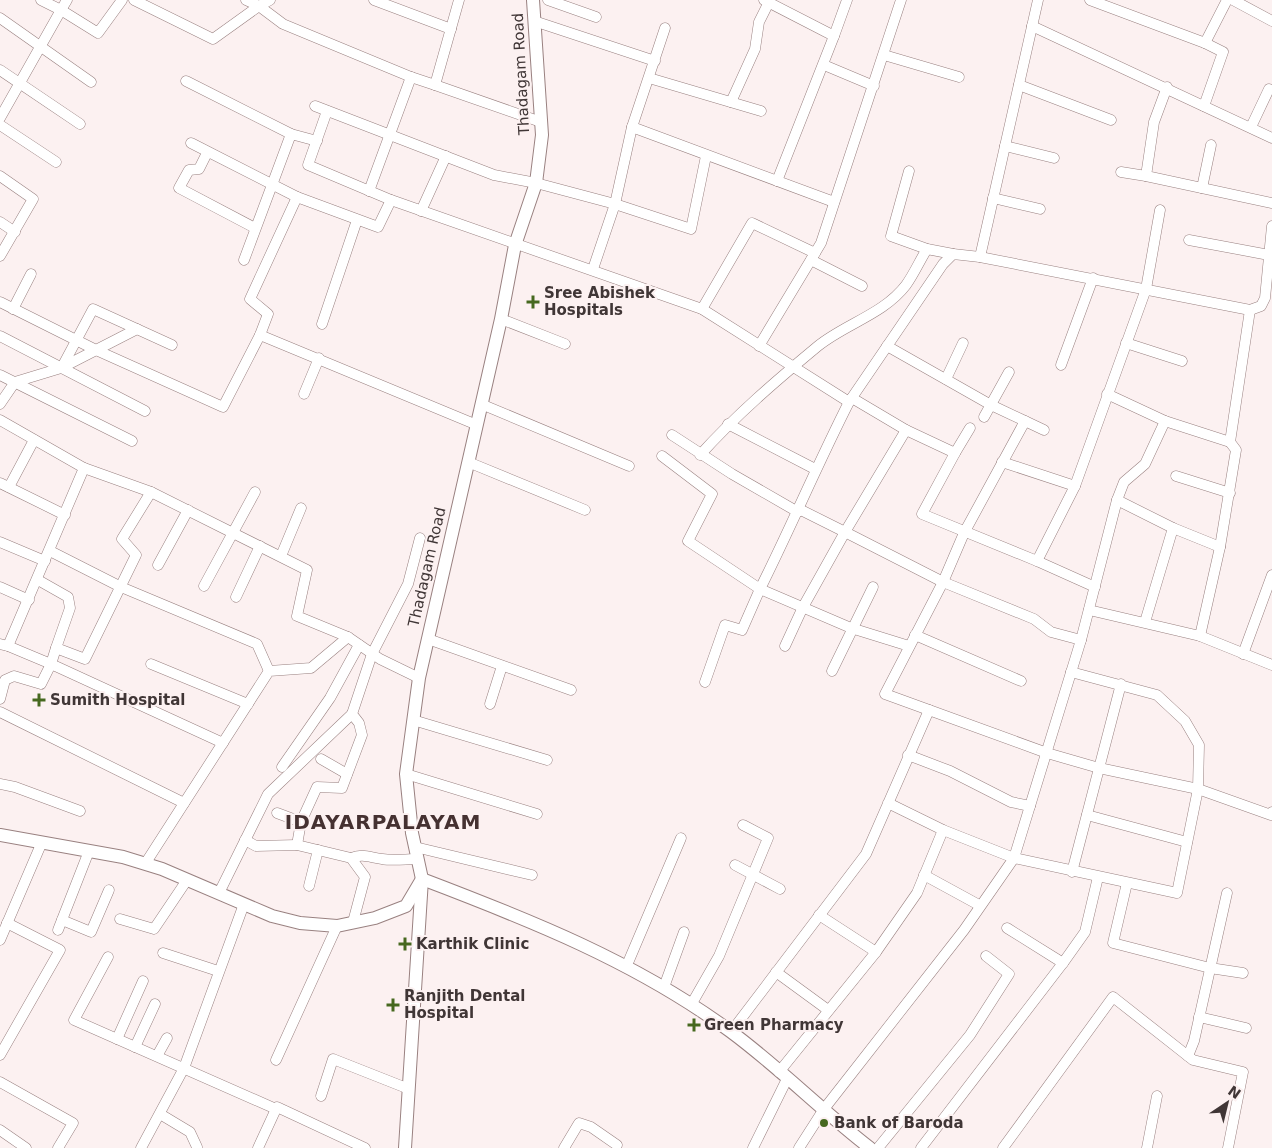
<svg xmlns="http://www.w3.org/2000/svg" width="1272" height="1148" font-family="'DejaVu Sans',sans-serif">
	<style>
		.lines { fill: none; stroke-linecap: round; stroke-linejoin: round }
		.minor-casing { stroke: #998180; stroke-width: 11 }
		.major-casing { stroke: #998180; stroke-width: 14 }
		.minor { stroke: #fff; stroke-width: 10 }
		.major { stroke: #fff; stroke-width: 12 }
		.poi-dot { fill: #46681f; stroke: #fcf1f1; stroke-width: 2 }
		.labels { text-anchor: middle; stroke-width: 4; stroke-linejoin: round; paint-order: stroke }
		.street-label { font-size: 15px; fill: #403636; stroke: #fcf1f1 }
		.poi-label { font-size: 15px; font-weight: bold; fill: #403636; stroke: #fcf1f1; text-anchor: start }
		.district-label { font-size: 20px; font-weight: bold; letter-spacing: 1px; fill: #453131; stroke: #fcf1f1 }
	</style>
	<rect width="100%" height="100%" fill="#fcf1f1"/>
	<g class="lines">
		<g class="minor-casing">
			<g id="minor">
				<path d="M41,0L61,10L67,0"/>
				<path d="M134,0L213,39L259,6L283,24L411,77L435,85L459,0"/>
				<path d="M246,0L259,6L270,0"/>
				<path d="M374,0L451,29"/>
				<path d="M548,0L596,17"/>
				<path d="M764,0L834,36L847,0"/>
				<path d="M1090,0L1205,43L1223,52L1204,106"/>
				<path d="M1233,0L1272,21"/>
				<path d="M0,18L91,82"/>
				<path d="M534,21L655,61"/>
				<path d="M1032,26L1272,138"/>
				<path d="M1205,43L1227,0"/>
				<path d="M884,55L959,77"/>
				<path d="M824,65L874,86"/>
				<path d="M0,70L80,124"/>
				<path d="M649,78L761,111"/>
				<path d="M186,81L291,134L317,141"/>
				<path d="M435,85L541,122"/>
				<path d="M1019,85L1111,120"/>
				<path d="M1167,87L1154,122L1146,176L1272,203"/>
				<path d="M731,102L755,49L759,22L770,0"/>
				<path d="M315,106L494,175L536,183L615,204L632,127L834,202"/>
				<path d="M327,111L308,165L391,200"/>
				<path d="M0,118L61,10L98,33L122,0"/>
				<path d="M0,125L56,162"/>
				<path d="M632,127L665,28"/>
				<path d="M1251,127L1269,89"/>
				<path d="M191,143L297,197"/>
				<path d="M1005,146L1054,158"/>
				<path d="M207,153L199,169L189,170L179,188L255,228"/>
				<path d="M909,171L891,236L927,249L953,254"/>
				<path d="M1121,172L1146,176"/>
				<path d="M0,176L33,199L0,256"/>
				<path d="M777,181L834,36"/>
				<path d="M1202,188L1211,145"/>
				<path d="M369,191L411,77"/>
				<path d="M993,198L1040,209"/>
				<path d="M421,211L446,156"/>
				<path d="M0,222L15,232"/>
				<path d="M1189,240L1269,255"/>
				<path d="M980,257L1038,0"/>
				<path d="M244,260L291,134"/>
				<path d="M811,260L862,286"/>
				<path d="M593,269L615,204L691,229L706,156"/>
				<path d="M0,302L96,350L223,407L260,335L268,314L250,299L297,197L378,227L391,200L702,309L849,402L943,264L953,254L980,257L1250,310L1261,306L1265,298L1272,226"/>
				<path d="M13,309L31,274"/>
				<path d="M702,309L752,223L815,253"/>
				<path d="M501,319L565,344"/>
				<path d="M322,324L357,220"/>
				<path d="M260,335L477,425"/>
				<path d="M0,336L145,411"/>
				<path d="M1126,343L1182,361"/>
				<path d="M759,346L821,243L901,0"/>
				<path d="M887,346L991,405L1025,421L964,533L943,582L885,694L929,710"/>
				<path d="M1061,365L1093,278"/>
				<path d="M62,367L93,309L172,345"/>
				<path d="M0,375L132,441"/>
				<path d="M946,379L963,343"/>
				<path d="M304,394L319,358"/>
				<path d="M1107,394L1165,421"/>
				<path d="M852,398L906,430L955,453L922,514L1037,561L1075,486"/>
				<path d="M849,402C818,463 791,527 760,589L851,628L909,646"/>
				<path d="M0,404L15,382L61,368L137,329"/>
				<path d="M481,404L629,466"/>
				<path d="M984,417L1009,372"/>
				<path d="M0,420L84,468L8,646L0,644"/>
				<path d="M1025,421L1044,430"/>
				<path d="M728,424L815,469"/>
				<path d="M672,435L732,474L798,512"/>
				<path d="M955,453L970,428"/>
				<path d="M700,455C736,415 777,380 818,346C845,324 884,314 906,285C914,274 920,260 927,249"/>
				<path d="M662,456L712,494L688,541L760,589L742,630L725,625L705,682"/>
				<path d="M468,462L585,510"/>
				<path d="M1002,462L1075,486L1146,289L1160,210"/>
				<path d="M1176,476L1230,493"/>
				<path d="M0,483L65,515"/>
				<path d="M9,487L34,440"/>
				<path d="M151,492L307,570L297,616L348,637L380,659L419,678"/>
				<path d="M1117,500L1173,528L1220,547"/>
				<path d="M799,509L845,532L906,430"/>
				<path d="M0,542L45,561"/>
				<path d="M50,551L121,587L257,644L269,671"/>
				<path d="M281,556L301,508"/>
				<path d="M1037,561L1095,587"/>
				<path d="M158,565L188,510"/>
				<path d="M38,580L68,597L70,608L56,648"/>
				<path d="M204,586L255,492"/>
				<path d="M0,587L29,600"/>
				<path d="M236,597L260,546"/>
				<path d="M1089,610L1200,636L1220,547L1236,450L1230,442L1250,310"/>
				<path d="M1145,622L1173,528"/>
				<path d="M915,635L1021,681"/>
				<path d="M1200,636L1272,665"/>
				<path d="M428,639L571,690"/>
				<path d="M8,646L51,664L56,648L85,659L136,555L122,539L151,492L84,468"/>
				<path d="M785,646L803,607L845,532L943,582L1034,619L1051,632L1081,640"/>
				<path d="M1243,654L1272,575"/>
				<path d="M151,664L248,704"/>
				<path d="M832,671L873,587"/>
				<path d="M1071,672L1157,695L1185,721L1199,745L1198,789L1271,815L1272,812"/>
				<path d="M0,699L5,680L14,676L41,684L51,664L223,743"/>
				<path d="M490,704L502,666"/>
				<path d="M0,712L184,803"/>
				<path d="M413,720L547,760"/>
				<path d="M908,755L950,771L1011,802L1030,806"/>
				<path d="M321,759L347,774"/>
				<path d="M282,767L330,698L359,645"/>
				<path d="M406,774L537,814"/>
				<path d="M0,784L15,787L80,811"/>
				<path d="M277,813L301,822"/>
				<path d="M1087,815L1187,842"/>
				<path d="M245,840L256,846L297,845L351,858L365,877L353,922"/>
				<path d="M297,845L301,822L317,787L342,788L362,735L359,723L352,714L372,654L408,584L420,538"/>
				<path d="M415,847L532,875"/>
				<path d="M351,858C363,853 371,858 382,859C393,861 406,859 418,859"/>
				<path d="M145,864L269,671L311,668L348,637"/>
				<path d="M735,865L780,889"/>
				<path d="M1072,872L1121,684"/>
				<path d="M924,875L979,905"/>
				<path d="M1127,883L1113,943L1210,968L1243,973"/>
				<path d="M309,886L318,850"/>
				<path d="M219,893L268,794L352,714"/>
				<path d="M819,915L876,952"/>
				<path d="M120,919L154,929L187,880"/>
				<path d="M62,920L91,932L109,890"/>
				<path d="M1007,928L1063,963"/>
				<path d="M58,930L89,851"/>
				<path d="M0,940L42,842"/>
				<path d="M163,953L218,971"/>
				<path d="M108,957L74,1020L276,1109L258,1148"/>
				<path d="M627,965L681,838"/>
				<path d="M776,972L828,1010"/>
				<path d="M664,987L684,932"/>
				<path d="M691,1005L719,956L768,838L743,825"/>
				<path d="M1199,1017L1246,1028"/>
				<path d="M731,1032L866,854L929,710L1047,753L1099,768L1198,789L1177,893L1014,858L943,830L888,803"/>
				<path d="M117,1039L143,981"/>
				<path d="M135,1047L155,1004"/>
				<path d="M0,1055L60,950L7,923"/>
				<path d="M157,1056L167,1038"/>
				<path d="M1188,1056L1194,1041L1227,893"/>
				<path d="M276,1060L337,926"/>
				<path d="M779,1072L876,952L917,893L943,830"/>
				<path d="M0,1082L73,1123L58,1148"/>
				<path d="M321,1096L333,1059L409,1089"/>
				<path d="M276,1109L277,1107L365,1148"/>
				<path d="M160,1114L190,1132L197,1147"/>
				<path d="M0,1130L26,1148"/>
				<path d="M141,1148L184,1068L244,904"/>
				<path d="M564,1148L579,1123L591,1127L617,1145"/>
				<path d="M753,1148L787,1079"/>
				<path d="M799,1148L824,1109L964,930L1014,858L1081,640L1117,500L1124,482L1145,464L1165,421L1230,442"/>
				<path d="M878,1148L970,1035L1009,974L986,956"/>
				<path d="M921,1148L1063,963L1085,932L1098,877"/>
				<path d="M1003,1148L1113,997L1193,1060L1243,1072L1228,1148"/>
				<path d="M1147,1148L1157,1096"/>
			</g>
		</g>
		<g class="major-casing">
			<g id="major">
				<path d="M0,835L123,857L162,869L272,916L300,923L337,926L375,918L406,906L422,879C530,920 636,962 730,1031C779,1067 822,1111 870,1148"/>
				<path d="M405,1148L422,879L412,833L406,774L419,678L501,319L515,245L536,183L542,135L533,0"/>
			</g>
		</g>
		<use href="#minor" class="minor"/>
		<use href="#major" class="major"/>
	</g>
	<g class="poi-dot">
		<path d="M530.5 294.5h5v5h5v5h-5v5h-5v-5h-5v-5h5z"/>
		<path d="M36.5 692.5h5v5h5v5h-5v5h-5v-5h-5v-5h5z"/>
		<path d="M402.5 936.5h5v5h5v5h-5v5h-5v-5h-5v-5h5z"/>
		<path d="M390.5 997.5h5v5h5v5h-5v5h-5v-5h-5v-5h5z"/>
		<path d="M691.5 1017.5h5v5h5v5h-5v5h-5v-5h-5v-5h5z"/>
		<circle cx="824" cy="1123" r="5"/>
	</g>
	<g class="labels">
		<g class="street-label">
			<text transform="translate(521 74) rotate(-93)" y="5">Thadagam Road</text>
			<text transform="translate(427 567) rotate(-77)" y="5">Thadagam Road</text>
		</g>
		<g class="poi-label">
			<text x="544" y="298">Sree Abishek<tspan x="544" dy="17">Hospitals</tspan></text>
			<text x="50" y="705">Sumith Hospital</text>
			<text x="416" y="949">Karthik Clinic</text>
			<text x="404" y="1001">Ranjith Dental<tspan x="404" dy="17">Hospital</tspan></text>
			<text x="704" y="1030">Green Pharmacy</text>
			<text x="834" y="1128">Bank of Baroda</text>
		</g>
		<g class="district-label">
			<text x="383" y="829">IDAYARPALAYAM</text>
		</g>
	</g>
	<g transform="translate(1227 1103) rotate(35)" stroke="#fcf1f1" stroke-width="4" paint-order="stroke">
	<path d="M0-4L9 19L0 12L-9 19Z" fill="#403636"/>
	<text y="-8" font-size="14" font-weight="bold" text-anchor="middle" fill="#403636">N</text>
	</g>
</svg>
